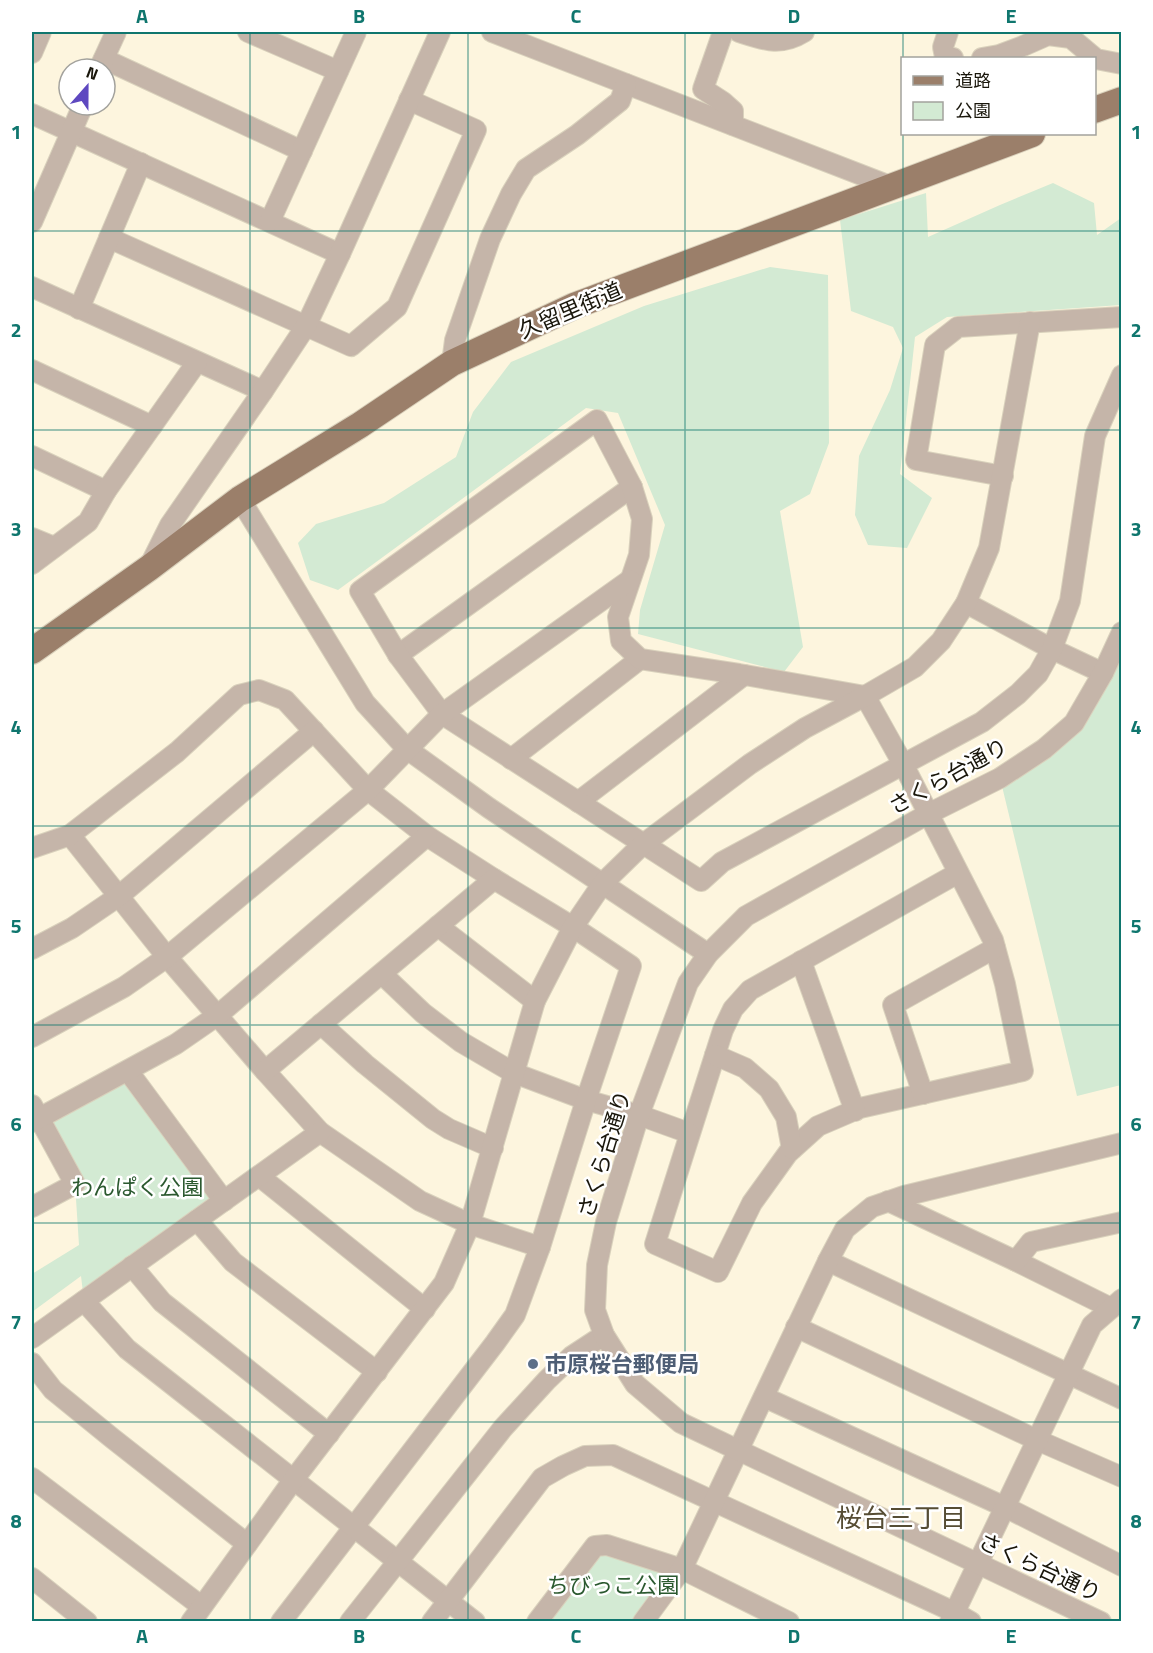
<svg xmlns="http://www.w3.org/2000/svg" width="1153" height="1653" font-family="'Titillium Web','Noto Sans JP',sans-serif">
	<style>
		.green { fill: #d3ead3 }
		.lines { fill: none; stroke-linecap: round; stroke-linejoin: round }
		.minor-casing { stroke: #d9d1bc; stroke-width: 22 }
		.major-casing { stroke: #d9d1bc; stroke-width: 28 }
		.minor { stroke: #c5b5a9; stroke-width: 20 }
		.major { stroke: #9b7f6a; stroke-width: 26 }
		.grid { fill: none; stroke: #0f766e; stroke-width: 1.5; stroke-opacity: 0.55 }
		.service-dot { fill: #5c6f8a; stroke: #fff; stroke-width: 2 }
		.labels { text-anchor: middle; stroke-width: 5; stroke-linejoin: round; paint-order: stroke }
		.street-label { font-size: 22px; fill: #19160b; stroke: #fff }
		.park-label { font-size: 22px; fill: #2b592f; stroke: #fff }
		.service-label { font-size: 22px; font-weight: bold; fill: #4e5e75; stroke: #fff; text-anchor: start }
		.quarter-label { font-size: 26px; fill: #564d34; stroke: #fff }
		.neatline { fill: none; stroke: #0f766e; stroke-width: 2 }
		.grid-label { font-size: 20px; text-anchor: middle; font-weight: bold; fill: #0f766e }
	</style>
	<rect width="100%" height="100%" fill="#fdf5de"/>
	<g class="green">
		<path d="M1053,183L1094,203L1097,235L1121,218V305L947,317L915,337L900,474L932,498L907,548L868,545L855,515L859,456L890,390L903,348L893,327L851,311L840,220L926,193L928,237L1000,205Z"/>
		<path d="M770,267L828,275L829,443L810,494L780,511L803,647L784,672L638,634L640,610L665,525L618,413L586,408L338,590L310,580L298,543L316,524L384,503L456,457L473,412L511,362L644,306Z"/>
		<path d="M1121,632V1085L1077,1096L1000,778L1074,723Z"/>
		<path d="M128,1071L224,1201L84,1301L81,1276L32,1312V1274L79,1245L75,1184L38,1119Z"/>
		<path d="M595,1546L682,1569L641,1621L537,1622Z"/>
	</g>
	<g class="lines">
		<g class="minor-casing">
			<g id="minor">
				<path d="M248,32L338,71"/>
				<path d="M492,32L890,186"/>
				<path d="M723,32L703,89L723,102L733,111V125"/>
				<path d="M739,32C764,40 780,47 804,32"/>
				<path d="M948,32L943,47L945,57L953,58"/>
				<path d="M32,53L41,32"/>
				<path d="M982,58L999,55L1023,46L1048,35L1071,38L1096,59L1122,64"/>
				<path d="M104,59L302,151"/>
				<path d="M99,69L116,32"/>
				<path d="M32,114L340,254"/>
				<path d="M270,221L356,32"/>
				<path d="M32,222L83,105"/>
				<path d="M109,238L351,346L397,307L476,130L409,100"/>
				<path d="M32,287L263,391"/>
				<path d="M79,309L141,163"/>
				<path d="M452,363L455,340L490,239L511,194L526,169L577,135L620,101L626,84"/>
				<path d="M32,370L152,426"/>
				<path d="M32,456L106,491"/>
				<path d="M1003,476L916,460L935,345L958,327L1122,317"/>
				<path d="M240,499L365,703L407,749L489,808L708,954"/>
				<path d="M32,538L54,547"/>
				<path d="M32,564L88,522L106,491L197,362"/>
				<path d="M150,565L170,525L263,391L306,326L340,254L440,32"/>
				<path d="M966,603L1052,649L1103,673"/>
				<path d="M398,655L632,487"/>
				<path d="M511,759L640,659"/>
				<path d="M578,802L744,675"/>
				<path d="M70,835L167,957L265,1071L320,1132L420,1201L470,1224L540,1247"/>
				<path d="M32,848L70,835L177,752L239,695L259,690L285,700L368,790L427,836L494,879"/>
				<path d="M958,873L750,990L733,1009L723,1030L715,1055L655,1244L718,1272L752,1203L788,1153L818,1126L860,1108L1023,1071L1005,984L993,940L903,764L865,696L739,674L640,659L621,641L618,617L639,555L642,519L632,487L597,420L360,591L398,655L442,714L701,881L722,862L982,722L1018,694L1038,674L1052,649L1070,601L1095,436L1122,375"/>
				<path d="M438,926L535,1001"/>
				<path d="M32,949L72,928L119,896L314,731"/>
				<path d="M801,961L855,1111"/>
				<path d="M382,974L423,1013L461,1042L514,1073L586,1100L639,1115L689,1133"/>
				<path d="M321,1024L365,1064L433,1119L449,1129L493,1148"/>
				<path d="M32,1037L124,987L167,957L368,790L442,714L630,580"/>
				<path d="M715,1055L745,1068L769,1089L786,1117L792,1149"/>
				<path d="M128,1071L224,1201"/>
				<path d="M265,1071L494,879L573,927L631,966L586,1100L540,1247L515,1315L495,1343L281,1622"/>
				<path d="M923,1094L893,1005L995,948"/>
				<path d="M32,1105L75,1184L32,1207"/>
				<path d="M32,1122L176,1044L218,1015L427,836"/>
				<path d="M259,1176L425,1309"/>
				<path d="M888,1201L1016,1261L1111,1308"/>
				<path d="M197,1220L233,1262L377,1372"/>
				<path d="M828,1261L1122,1399"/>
				<path d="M1016,1261L1031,1242L1122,1222"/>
				<path d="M132,1266L162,1302L329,1434"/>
				<path d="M84,1301L127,1349L475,1622"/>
				<path d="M796,1327L1037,1440L1122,1477"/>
				<path d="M32,1338L320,1132"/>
				<path d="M32,1363L53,1390L112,1438L247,1544"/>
				<path d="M764,1397L1005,1507L1122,1566"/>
				<path d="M32,1478L201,1606"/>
				<path d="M32,1578L87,1622"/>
				<path d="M191,1622L294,1479L444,1283L470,1224L535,1001L573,927L603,883L642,845L750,764L805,728L865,696L915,667L941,641L966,603L989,548L1030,322"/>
				<path d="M350,1622L503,1428L547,1380L572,1356L604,1335"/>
				<path d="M432,1622L542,1478L563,1466L585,1456L613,1455L954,1612L971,1622"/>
				<path d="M537,1622L595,1546L607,1545L682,1569L789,1622"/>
				<path d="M643,1622L682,1569L828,1261L845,1229L872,1207L904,1196L1122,1143"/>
				<path d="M950,1622L1092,1325L1122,1299"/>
				<path d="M1101,1622L681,1423L635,1384L604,1335L595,1310L597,1265L606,1222L639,1115L688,983L708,954L746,916L928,814L1000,778L1044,749L1074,723L1103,673L1122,632"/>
			</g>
		</g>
		<g class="major-casing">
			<g id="major">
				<path d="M1094,110L1122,100"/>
				<path d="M32,651L149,568L240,499L360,425L452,363L574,306L1032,134"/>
			</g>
		</g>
		<use href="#minor" class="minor"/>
		<use href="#major" class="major"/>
	</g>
	<path class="grid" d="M250,32V1622M468,32V1622M685,32V1622M903,32V58M903,134V1622M32,231H1122M32,430H1122M32,628H1122M32,826H1122M32,1025H1122M32,1223H1122M32,1422H1122"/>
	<circle class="service-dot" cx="533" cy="1364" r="6"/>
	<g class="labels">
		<g class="street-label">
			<text transform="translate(570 310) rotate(-23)" y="8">久留里街道</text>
			<text transform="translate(948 776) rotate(-29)" y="8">さくら台通り</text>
			<text transform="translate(604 1154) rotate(-73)" y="8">さくら台通り</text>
			<text transform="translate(1040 1567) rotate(25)" y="8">さくら台通り</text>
		</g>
		<g class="park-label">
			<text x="137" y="1195">わんぱく公園</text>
			<text x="613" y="1593">ちびっこ公園</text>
		</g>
		<g class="service-label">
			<text x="545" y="1372">市原桜台郵便局</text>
		</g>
		<g class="quarter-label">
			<text x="901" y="1527">桜台三丁目</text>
		</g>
	</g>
	<rect width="1153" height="1653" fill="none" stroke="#ffffff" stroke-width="66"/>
	<rect x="901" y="57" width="195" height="78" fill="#ffffff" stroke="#a3a29d" stroke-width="1.5"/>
	<rect x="913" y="76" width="30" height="9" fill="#9b7f6a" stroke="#a3a29d" stroke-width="1.5"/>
	<text x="955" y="87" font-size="18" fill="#19160b">道路</text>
	<rect x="913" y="102" width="30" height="18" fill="#d3ead3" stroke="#a3a29d" stroke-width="1.5"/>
	<text x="955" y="117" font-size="18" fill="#19160b">公園</text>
	<g transform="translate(87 87) rotate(21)"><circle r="28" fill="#ffffff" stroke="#a3a29d" stroke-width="1.5"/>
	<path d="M0-4.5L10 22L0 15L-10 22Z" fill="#5e48c0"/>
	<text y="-9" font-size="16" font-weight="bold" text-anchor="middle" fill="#19160b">N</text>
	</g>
	<rect x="33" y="33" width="1087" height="1587" class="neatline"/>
	<g class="grid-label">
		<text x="142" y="23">A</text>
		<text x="359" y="23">B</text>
		<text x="576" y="23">C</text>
		<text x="794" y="23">D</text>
		<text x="1011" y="23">E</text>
		<text x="16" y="139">1</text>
		<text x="1136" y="139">1</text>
		<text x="16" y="337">2</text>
		<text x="1136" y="337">2</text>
		<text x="16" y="536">3</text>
		<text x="1136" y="536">3</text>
		<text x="16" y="734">4</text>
		<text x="1136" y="734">4</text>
		<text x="16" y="933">5</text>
		<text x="1136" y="933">5</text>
		<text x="16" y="1131">6</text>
		<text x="1136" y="1131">6</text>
		<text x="16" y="1329">7</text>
		<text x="1136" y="1329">7</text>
		<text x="16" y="1528">8</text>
		<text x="1136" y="1528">8</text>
		<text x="142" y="1643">A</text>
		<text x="359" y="1643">B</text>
		<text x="576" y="1643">C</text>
		<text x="794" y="1643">D</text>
		<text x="1011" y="1643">E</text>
	</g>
</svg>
